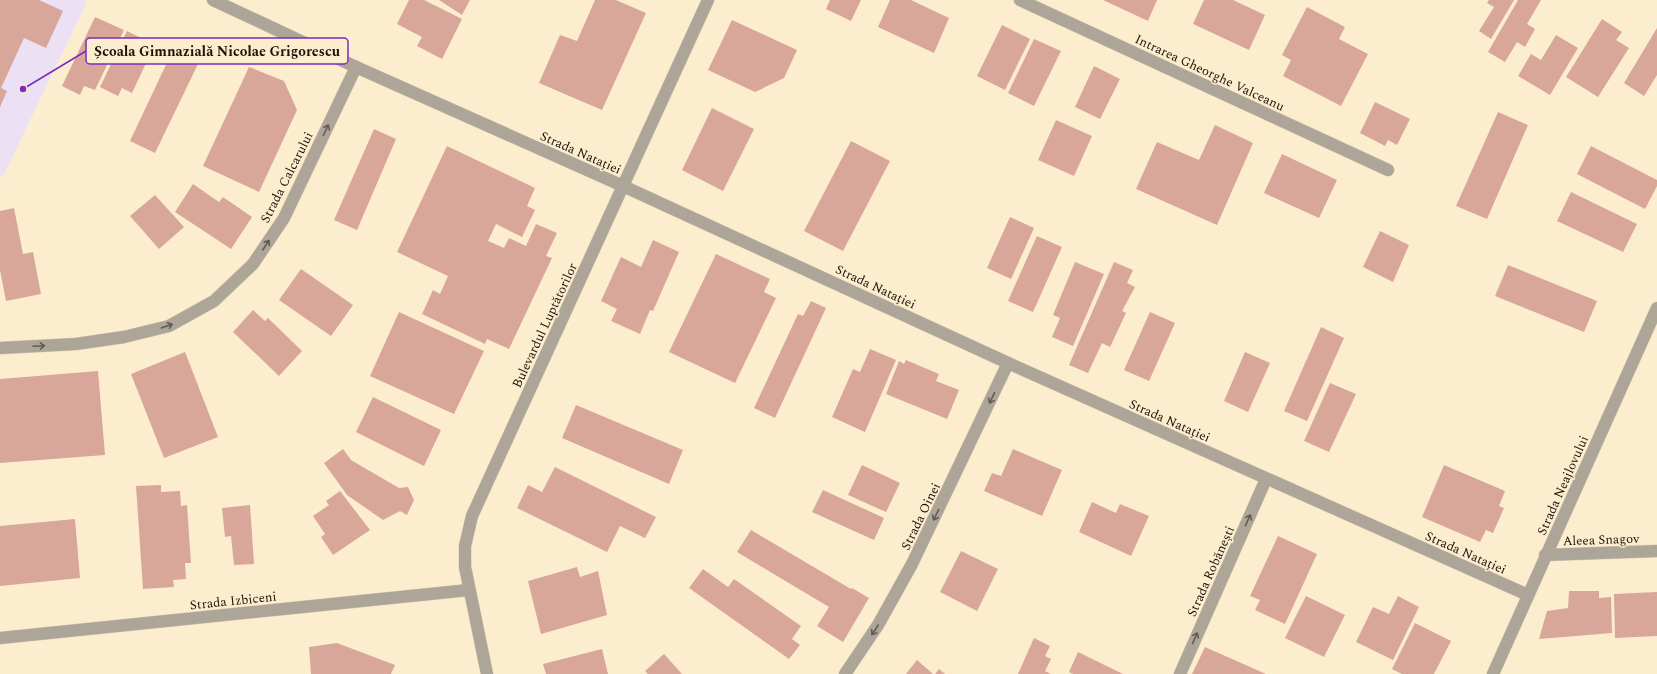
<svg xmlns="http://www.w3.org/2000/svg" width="1657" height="674" font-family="Spectral,serif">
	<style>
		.education { fill: #ebe0f4 }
		.building { fill: #d8a799 }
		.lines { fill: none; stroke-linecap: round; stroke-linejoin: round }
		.minor-casing { stroke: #d9caaf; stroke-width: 13 }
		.minor { stroke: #aea599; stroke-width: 12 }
		.oneway { stroke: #645c51 }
		.labels { text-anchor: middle; stroke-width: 3; stroke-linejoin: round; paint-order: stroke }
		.street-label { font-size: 13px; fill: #1a1409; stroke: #fdedcf }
		.leader { fill: none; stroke: #7b2cbf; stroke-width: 1.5 }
		.callout-dot { fill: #7b2cbf; stroke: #fdedcf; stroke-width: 1.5 }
		.callout { fill: #fdedcf; stroke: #7b2cbf; stroke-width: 1.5 }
		.callout-label { font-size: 14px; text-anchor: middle; font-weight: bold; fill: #1a1409 }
	</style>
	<rect width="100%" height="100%" fill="#fdedcf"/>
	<path class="education" d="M0,0H83L87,2L3,176L0,177Z"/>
	<g class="building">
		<path d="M0,0H39L63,11L46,48L24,38L1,88L7,91L0,107Z"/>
		<path d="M409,0H424L462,19L442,59L417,46L422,37L397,24Z"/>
		<path d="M439,0H470L462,15Z"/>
		<path d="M595,0H616L646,13L602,110L539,83L560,35L577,41Z"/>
		<path d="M830,0H861L851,21L826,9Z"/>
		<path d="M890,0H911L949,18L934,53L878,27Z"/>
		<path d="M1103,0H1157L1148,21Z"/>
		<path d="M1204,0H1233L1265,15L1249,50L1193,24Z"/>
		<path d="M1489,0H1514L1491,39L1479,31L1494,7L1487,3Z"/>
		<path d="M1518,0H1541L1527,24L1535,29L1525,47L1517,42L1505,62L1488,52Z"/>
		<path d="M1307,7L1345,27L1339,39L1368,54L1341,106L1283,76L1291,60L1282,55Z"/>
		<path d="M95,17L124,30L95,90L84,86L80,95L62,86Z"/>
		<path d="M1602,19L1622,32L1616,40L1629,48L1598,97L1566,77Z"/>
		<path d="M732,20L797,50L784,78L755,92L708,70Z"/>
		<path d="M1002,25L1030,39L1005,90L977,76Z"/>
		<path d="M1657,28V75L1644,96L1624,83Z"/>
		<path d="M127,31L143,39L135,55L147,61L132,93L122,88L118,96L100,87Z"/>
		<path d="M1556,35L1578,48L1550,95L1518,76L1531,54L1541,60Z"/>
		<path d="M1034,39L1061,51L1034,106L1008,93Z"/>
		<path d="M172,52L198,64L155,153L130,141Z"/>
		<path d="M1094,66L1120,79L1100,119L1075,107Z"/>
		<path d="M249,67L284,81L297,110L259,192L203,166Z"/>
		<path d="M1375,102L1410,119L1397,145L1388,140L1385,146L1360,133Z"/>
		<path d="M712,108L754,129L723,191L682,170Z"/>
		<path d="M1498,112L1528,125L1487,219L1456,206Z"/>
		<path d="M1056,120L1092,136L1074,176L1038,160Z"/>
		<path d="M1215,125L1253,143L1217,225L1136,189L1157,142L1199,160Z"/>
		<path d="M374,129L396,139L357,230L334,220Z"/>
		<path d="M851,141L890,161L843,251L804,231Z"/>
		<path d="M447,146L535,188L527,206L535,210L522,237L496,224L488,241L504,248L509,238L526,246L536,224L557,233L546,256L552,258L509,349L487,339L485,344L422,314L433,290L440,294L448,276L397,252Z"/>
		<path d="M1591,146L1657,180V186L1645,209L1577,174Z"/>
		<path d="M1282,154L1337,180L1319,218L1264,193Z"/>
		<path d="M193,184L219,202L223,197L252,217L231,249L175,212Z"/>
		<path d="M1571,192L1637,224L1623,252L1557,221Z"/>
		<path d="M155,195L184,227L159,249L130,216Z"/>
		<path d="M14,208L23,254L33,252L41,294L6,301L0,270V211Z"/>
		<path d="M1010,217L1034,228L1011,279L987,268Z"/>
		<path d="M1380,231L1409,245L1393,282L1363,267Z"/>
		<path d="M1037,236L1062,247L1033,312L1008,301Z"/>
		<path d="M653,240L679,252L653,311L650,310L640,334L611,321L617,309L601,301L621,257L641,267Z"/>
		<path d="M716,254L770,279L764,292L776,298L735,383L669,352Z"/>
		<path d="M1075,262L1104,274L1073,346L1052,337L1060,318L1053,315Z"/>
		<path d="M1114,262L1133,270L1127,283L1135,287L1122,311L1126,313L1110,347L1102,343L1088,373L1069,365Z"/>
		<path d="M1508,265L1597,301L1584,332L1495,296Z"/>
		<path d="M301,269L353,305L331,336L279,300Z"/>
		<path d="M811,301L826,308L775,418L754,408L798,314L803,316Z"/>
		<path d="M253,310L265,321L268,318L302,351L279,376L233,332Z"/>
		<path d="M399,312L484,351L454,414L370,376Z"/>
		<path d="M1150,312L1175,323L1149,381L1124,370Z"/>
		<path d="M1321,327L1344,338L1307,421L1284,411Z"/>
		<path d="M870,349L896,360L865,432L832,417L853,369L860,372Z"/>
		<path d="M185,352L218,437L164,458L131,374Z"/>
		<path d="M1245,352L1270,363L1248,412L1224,401Z"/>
		<path d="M906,360L939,374L936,381L959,390L947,419L886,394L899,361L904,364Z"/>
		<path d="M98,371L105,455L0,463V379Z"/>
		<path d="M1330,383L1356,394L1329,452L1304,441Z"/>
		<path d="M373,397L441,430L424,466L356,432Z"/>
		<path d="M576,405L683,450L669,484L562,438Z"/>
		<path d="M343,449L351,460L399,488L408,487L414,500L407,515L400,511L383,520L347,495L324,463Z"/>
		<path d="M1013,449L1062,470L1042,516L984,491L992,473L1001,476Z"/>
		<path d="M862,465L900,483L886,512L848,495Z"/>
		<path d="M1444,465L1505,491L1499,506L1504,508L1493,533L1486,530L1480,542L1422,517Z"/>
		<path d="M555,467L656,517L645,538L620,526L607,552L517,508L528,485L542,492Z"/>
		<path d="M161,485V492L180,491L181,506L187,505L191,563H185L186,579L173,580L174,587L143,589L136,486Z"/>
		<path d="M823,490L884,518L874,540L812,512Z"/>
		<path d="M340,491L370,530L333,555L321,537L325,534L313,516L329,505L326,501Z"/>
		<path d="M1092,502L1116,513L1120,504L1149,516L1131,556L1079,532Z"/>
		<path d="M250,505L254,564L234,565L231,536L225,537L222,508Z"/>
		<path d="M75,519L80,578L0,586V526Z"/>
		<path d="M751,530L851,589L852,588L869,598L843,642L817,626L829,607L737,552Z"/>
		<path d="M1278,536L1317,554L1285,624L1255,610L1260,600L1250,596Z"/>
		<path d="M961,551L998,569L977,611L940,592Z"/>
		<path d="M577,567L580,577L598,571L607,615L541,634L528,581Z"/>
		<path d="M703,569L728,587L734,579L801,626L792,639L800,645L789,659L689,588Z"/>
		<path d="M1569,591H1599V598L1611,597L1612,633L1539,639L1547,611L1568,608Z"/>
		<path d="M1657,592V636L1615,638L1614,594Z"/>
		<path d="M1306,596L1345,615L1324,657L1285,638Z"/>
		<path d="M1398,596L1419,607L1393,660L1356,642L1373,607L1389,614Z"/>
		<path d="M1415,623L1451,641L1434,674H1402L1392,669Z"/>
		<path d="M1034,638L1050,646L1045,656L1051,659L1045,671L1051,674H1018Z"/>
		<path d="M337,643L395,665L391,674H311L309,647Z"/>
		<path d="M1205,647L1266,674H1192Z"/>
		<path d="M602,649L608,674H546L543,664Z"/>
		<path d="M1078,652L1123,674H1073L1069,672Z"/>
		<path d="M664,654L682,674H648L645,671Z"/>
		<path d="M917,660L933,674H906Z"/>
		<path d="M939,669L945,674H935Z"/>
	</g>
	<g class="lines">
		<g class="minor-casing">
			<g id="minor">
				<path d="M213,0L356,67L623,186L1008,363L1528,595"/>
				<path d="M1020,0L1388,170"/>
				<path d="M0,348L76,344L124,337L169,326L214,301L253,264L284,218L356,67"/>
				<path d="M1545,555L1657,551"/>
				<path d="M0,638L469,590"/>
				<path d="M487,674L465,567V546L472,516L708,0"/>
				<path d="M845,674L878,625L912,564L1008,363"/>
				<path d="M1180,674L1266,479"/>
				<path d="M1493,674L1657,308"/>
			</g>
		</g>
		<use href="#minor" class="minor"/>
	</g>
	<defs><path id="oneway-shaft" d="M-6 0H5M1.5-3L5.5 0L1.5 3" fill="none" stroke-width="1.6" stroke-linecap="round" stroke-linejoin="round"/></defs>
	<g class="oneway">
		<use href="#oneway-shaft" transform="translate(326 130) rotate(-64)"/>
		<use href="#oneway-shaft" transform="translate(266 245) rotate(-57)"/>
		<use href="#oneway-shaft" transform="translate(167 326) rotate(-19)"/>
		<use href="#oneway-shaft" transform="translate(39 346) rotate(-3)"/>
		<use href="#oneway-shaft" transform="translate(992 398) rotate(115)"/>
		<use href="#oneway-shaft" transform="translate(936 515) rotate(116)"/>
		<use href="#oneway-shaft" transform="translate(1248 520) rotate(-66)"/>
		<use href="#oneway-shaft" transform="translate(875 630) rotate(123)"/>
		<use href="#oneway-shaft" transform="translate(1195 638) rotate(-66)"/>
	</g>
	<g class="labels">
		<g class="street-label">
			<text transform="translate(1210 72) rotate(25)" y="5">Intrarea Gheorghe Valceanu</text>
			<text transform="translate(581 152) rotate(24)" y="5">Strada Natației</text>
			<text transform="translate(286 177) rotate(-63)" y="5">Strada Calcarului</text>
			<text transform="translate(876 286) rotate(25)" y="5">Strada Natației</text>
			<text transform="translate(544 325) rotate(-65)" y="5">Bulevardul Luptătorilor</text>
			<text transform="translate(1170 420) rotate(24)" y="5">Strada Natației</text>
			<text transform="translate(1562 485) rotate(-66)" y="5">Strada Neajlovului</text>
			<text transform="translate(920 516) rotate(-64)" y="5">Strada Oinei</text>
			<text transform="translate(1601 539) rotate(-2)" y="5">Aleea Snagov</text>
			<text transform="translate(1466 552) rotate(24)" y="5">Strada Natației</text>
			<text transform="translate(1210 571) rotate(-66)" y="5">Strada Robănești</text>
			<text transform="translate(233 600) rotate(-6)" y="5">Strada Izbiceni</text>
		</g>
	</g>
	<path class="leader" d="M23 89L86 51"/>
	<circle class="callout-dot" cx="23" cy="89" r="4"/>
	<rect class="callout" x="86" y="38" width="262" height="26" rx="4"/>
	<g class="callout-label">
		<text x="217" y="56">Școala Gimnazială Nicolae Grigorescu</text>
	</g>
</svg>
